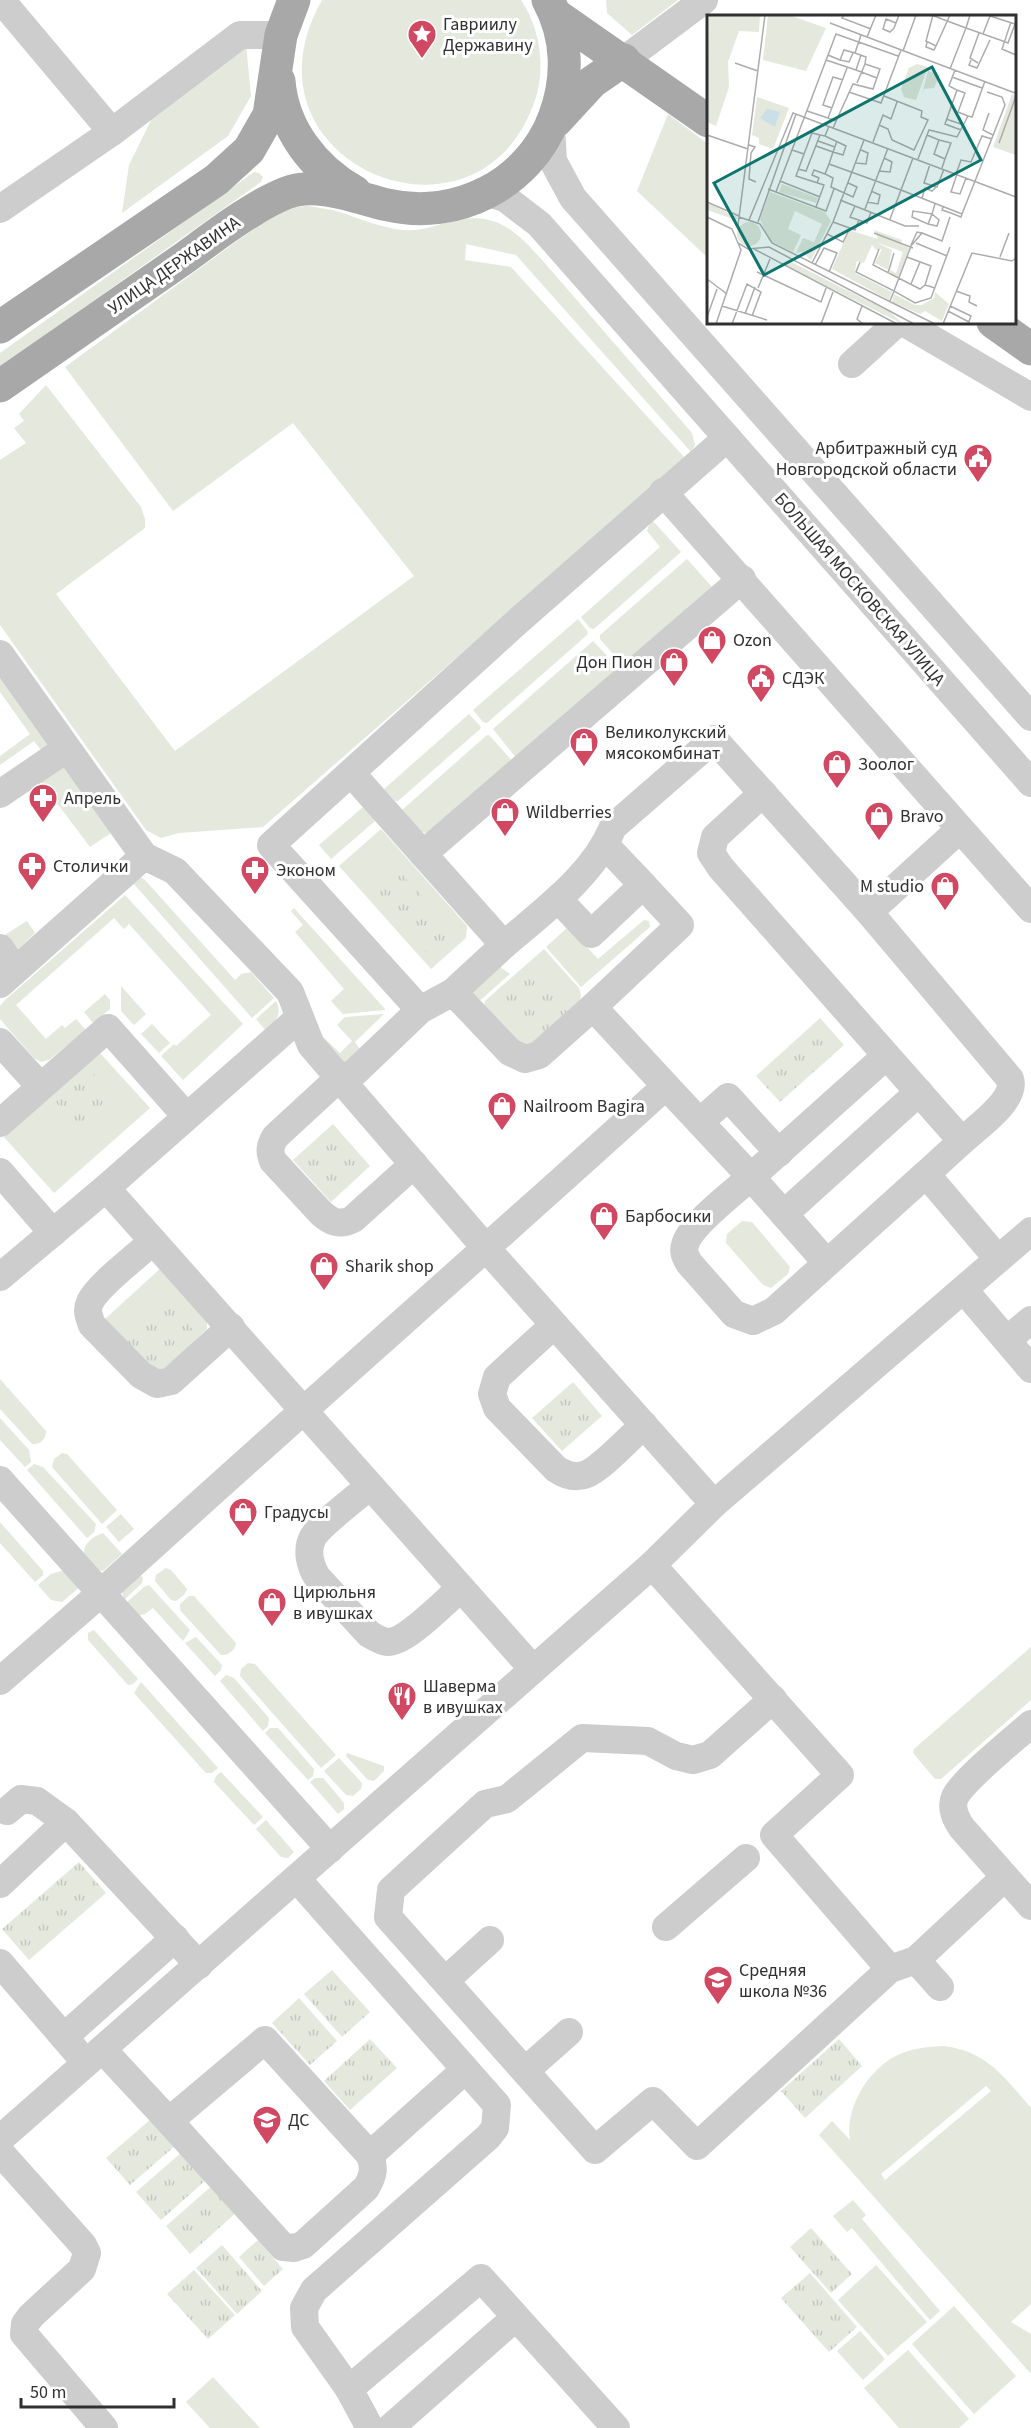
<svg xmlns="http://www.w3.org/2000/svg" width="1031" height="2428" font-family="'Source Sans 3',sans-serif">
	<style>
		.green { fill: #e4e8dd; fill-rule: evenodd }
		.park { fill: url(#park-tufts) }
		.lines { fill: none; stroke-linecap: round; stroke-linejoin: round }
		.minor { stroke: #cdcdcd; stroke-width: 28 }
		.major { stroke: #a8a8a8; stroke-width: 33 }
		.labels { text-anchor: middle; stroke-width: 6; stroke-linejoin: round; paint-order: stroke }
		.poi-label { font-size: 18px; fill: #303030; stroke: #fff; text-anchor: start }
		.street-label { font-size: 18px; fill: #303030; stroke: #fff }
		.inset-road { fill: none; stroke: #acacac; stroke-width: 1.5 }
		.view { fill: #0f766e; fill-opacity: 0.15; stroke: #0f766e; stroke-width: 3 }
		.inset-edge { fill: none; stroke: #303030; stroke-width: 3 }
	</style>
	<defs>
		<pattern id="park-tufts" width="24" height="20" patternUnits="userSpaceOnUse" patternTransform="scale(1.5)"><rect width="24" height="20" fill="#e4e8dd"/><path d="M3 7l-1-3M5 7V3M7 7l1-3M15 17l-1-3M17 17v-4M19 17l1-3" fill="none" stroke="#c4c7be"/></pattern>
	</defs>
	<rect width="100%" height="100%" fill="#fff"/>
	<g class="green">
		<path d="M322,0H521C540,28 546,68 535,100C479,267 230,162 322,0Z"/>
		<path d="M606,0H678L632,35L607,13Z"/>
		<path d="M246,44L251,96L228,136L122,213L129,165L157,108Z"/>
		<path d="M668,114L708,144V258L637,191Z"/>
		<path d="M254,172L259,173L263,177L261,182L0,367V353Z"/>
		<path d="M308,206C319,208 330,209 340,212C360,219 382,228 403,230C422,232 438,224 457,220C498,212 518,233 543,261L692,433L695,445L691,452L516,255L466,244L465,260L511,267L685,458L263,827L179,833L161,838L146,830L0,625V460L26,443L14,428L24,421L19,414L46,385L141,507L145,519V528L56,594L175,751L414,576L293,423L173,511L65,367L282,208Z"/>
		<path d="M653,521L681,552L594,629L590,628L581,617L660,547L647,531L649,525Z"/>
		<path d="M687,559L712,587L624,666L600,639V635Z"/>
		<path d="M578,619L588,632L587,635L487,723L483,722L473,710Z"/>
		<path d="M593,641L620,669L517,759L493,729Z"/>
		<path d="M0,666L49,745L44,754L34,741L0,765V756L30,734L0,692Z"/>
		<path d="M469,714L481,727L480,729L398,801H395L384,789Z"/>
		<path d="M487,735L490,736L513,762L426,833L422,832L402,810Z"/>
		<path d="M63,764L117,829L90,847L39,779Z"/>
		<path d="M363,807L375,821L331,859L319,845Z"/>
		<path d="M381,829L467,926L466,938L431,969L339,866Z"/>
		<path d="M140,877L144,879L235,980L241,974L251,972L274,998L252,1018L133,883Z"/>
		<path d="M125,895L243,1024L183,1080L161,1056L174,1044L176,1046L211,1015L129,924L124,929L114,918L16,1005L46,1039L62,1025L65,1028L76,1019L86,1030L49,1060L41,1062L34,1058L0,1019V1006L4,1001Z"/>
		<path d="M294,908L385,1009V1010L343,1014L331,1001L344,989L295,932L303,925L291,911Z"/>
		<path d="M644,920L649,921L650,927L581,987L546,947L568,927L598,959Z"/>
		<path d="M27,921L35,933L18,949L3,936Z"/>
		<path d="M544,949L579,988L581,995L580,1002L532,1045L523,1046L484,1007L485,1001Z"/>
		<path d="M499,966L510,974L477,1003L472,997L473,985Z"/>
		<path d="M121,986L146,1014L134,1025L121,1011Z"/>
		<path d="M105,994L110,1000V1009L93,1023L84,1012Z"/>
		<path d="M276,1001C283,1014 275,1022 266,1031L256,1019Z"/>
		<path d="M384,1014L355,1042L360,1049L358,1059L342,1062L320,1042L324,1038L340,1053L352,1041L337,1025L345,1017Z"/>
		<path d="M152,1024L170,1043L159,1053L141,1034Z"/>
		<path d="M99,1052L150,1108L54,1193L4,1137Z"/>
		<path d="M742,1221L752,1222L790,1267L788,1274L771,1288L763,1285L726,1243L727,1234Z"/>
		<path d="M161,1268L207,1322V1329L168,1367L156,1370L105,1319Z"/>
		<path d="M0,1379L46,1431C46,1439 40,1445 32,1444L0,1409Z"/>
		<path d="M0,1418L29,1450L31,1462L25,1467L0,1440Z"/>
		<path d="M62,1453L67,1454L117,1510L102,1524L52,1467L54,1459Z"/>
		<path d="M34,1464L43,1467L96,1524L94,1532L87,1538L27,1470Z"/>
		<path d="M121,1514L134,1529L119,1542L106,1527Z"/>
		<path d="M0,1522L43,1571V1575L35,1582L0,1543Z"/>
		<path d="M103,1533L122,1554L103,1571L96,1570C93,1567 88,1563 86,1559C79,1545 94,1536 103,1533Z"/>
		<path d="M166,1568L171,1570L187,1589L184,1595L176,1601L171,1600L155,1581L156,1575Z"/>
		<path d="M61,1571H67L81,1586L62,1602L51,1600L38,1585L51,1574Z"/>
		<path d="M138,1572L143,1578L142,1583L124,1600L122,1592Z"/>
		<path d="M149,1585L190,1630L183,1641L153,1608L145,1614L138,1616L126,1603L144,1587Z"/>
		<path d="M189,1596H194L236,1643C235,1650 228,1656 221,1655L180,1610V1604Z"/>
		<path d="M94,1630L138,1679L133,1684L128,1685L88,1640V1633Z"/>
		<path d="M196,1637L222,1665L221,1670L215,1676L185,1643Z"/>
		<path d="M1031,1647V1700L941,1779H935L913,1753L914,1749Z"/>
		<path d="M248,1663L255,1664L336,1755L321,1768L240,1676L241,1669Z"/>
		<path d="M226,1675L234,1678L269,1718L268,1726L263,1731L220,1681Z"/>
		<path d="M141,1682L218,1768L212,1773H206L134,1693Z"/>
		<path d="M270,1728H278L314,1769L313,1776L308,1780L265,1733Z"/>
		<path d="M347,1753L384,1766V1771L374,1781L368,1780L346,1756Z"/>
		<path d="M339,1758L362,1783L361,1789L353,1796L346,1795L324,1771Z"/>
		<path d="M221,1772L263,1817L254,1825L214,1782L216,1776Z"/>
		<path d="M315,1778H323L344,1803V1809L338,1814L310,1782Z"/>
		<path d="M266,1820L294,1852L288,1858L281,1857L256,1829Z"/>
		<path d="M942,2046C986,2050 1004,2077 1031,2108V2304L1011,2322L1031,2334V2374L819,2135L832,2121L850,2140C845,2109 866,2074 892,2058C907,2049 925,2047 942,2046ZM986,2086L991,2091L885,2180L881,2174Z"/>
		<path d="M853,2200L866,2215L862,2219L940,2311L930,2320L852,2228L847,2232L833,2216Z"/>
		<path d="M876,2265L927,2322L888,2356L838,2300Z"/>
		<path d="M954,2306L1016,2376L974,2414L912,2344Z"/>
		<path d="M860,2331L885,2359L863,2380L837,2351Z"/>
		<path d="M908,2350L969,2419L959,2428H899L864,2388Z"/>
		<path d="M213,2377L260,2428H210L186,2402Z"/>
	</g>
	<g class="park">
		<path d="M392,863L457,935L432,958L366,886Z"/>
		<path d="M527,965L569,1014L539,1038L496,991Z"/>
		<path d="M820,1018L844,1045L780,1102L756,1076Z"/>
		<path d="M89,1069L120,1104L85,1135L54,1100Z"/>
		<path d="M333,1124L370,1166L331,1202L293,1160Z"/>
		<path d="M167,1299L194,1331L150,1368L123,1337Z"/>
		<path d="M573,1382L602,1416L562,1451L532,1418Z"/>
		<path d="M79,1862L106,1893L29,1960L2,1929Z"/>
		<path d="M332,1970L370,2012L342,2037L304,1994Z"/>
		<path d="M299,1998L337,2041L310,2065L272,2023Z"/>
		<path d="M370,2039L397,2068L350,2110L324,2081Z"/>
		<path d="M839,2039L862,2066L805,2118L781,2091Z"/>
		<path d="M151,2119L175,2146L130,2185L106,2158Z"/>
		<path d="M182,2152L206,2180L161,2220L136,2192Z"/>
		<path d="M214,2184L238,2211L190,2254L166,2226Z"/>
		<path d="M811,2228L852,2274L831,2293L790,2247Z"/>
		<path d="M258,2240L283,2269L264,2286L239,2257Z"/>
		<path d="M222,2245L262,2291L237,2314L196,2268Z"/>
		<path d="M194,2270L235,2315L208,2339L167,2294Z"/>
		<path d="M810,2273L857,2327L829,2352L781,2298Z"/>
	</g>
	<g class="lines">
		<g class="minor">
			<path d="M1,0L112,132"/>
			<path d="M624,60L704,0"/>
			<path d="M551,127L553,161L573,198L1031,717"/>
			<path d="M488,193L505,198L539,224L1031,783"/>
			<path d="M0,209L112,132L240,35H281"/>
			<path d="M903,322L1031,397"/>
			<path d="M852,364L898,322"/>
			<path d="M663,492L1031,909"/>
			<path d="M0,654L144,856L175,871L290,992L311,1045L478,1239L714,1504"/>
			<path d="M352,774L504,945C543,911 593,876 613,827L714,739L869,912L960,829"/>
			<path d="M763,793L715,837L711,853L721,868L962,1141L926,1174L998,1259"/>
			<path d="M0,794L66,749"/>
			<path d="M605,845L643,885"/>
			<path d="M423,854L742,579"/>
			<path d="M558,899L591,934L643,885L680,925L593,1007"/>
			<path d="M869,912L1010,1079C1017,1100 977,1127 962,1141"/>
			<path d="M0,948L15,970"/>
			<path d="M0,984L144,856"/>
			<path d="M453,992L504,945"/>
			<path d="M420,1010L271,845L517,622L727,438"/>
			<path d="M0,1042L40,1086"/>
			<path d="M701,1121L728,1097L779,1153"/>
			<path d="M0,1123L108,1028L186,1116"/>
			<path d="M414,1164L353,1219C340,1226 331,1222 321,1213L273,1161C269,1151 270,1146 275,1137L339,1078L354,1073L420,1010L453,992L510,1052L525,1059L539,1055L593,1007L666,1086"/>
			<path d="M0,1172L53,1233"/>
			<path d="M106,1188L533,1669"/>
			<path d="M784,1214L919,1092"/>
			<path d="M152,1242C138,1255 98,1285 90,1302C86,1310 89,1317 92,1325L141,1375L157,1384L171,1381L231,1327"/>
			<path d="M827,1263L751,1177L886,1056"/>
			<path d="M0,1277L106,1188L299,1018"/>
			<path d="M964,1290L1031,1369"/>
			<path d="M554,1325L497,1377L492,1394L497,1408L556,1469C565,1475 575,1479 587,1474C603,1467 629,1438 644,1425"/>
			<path d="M1007,1340L1031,1320"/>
			<path d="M0,1480L101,1593C288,1422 479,1256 666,1086L751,1177C735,1191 689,1226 685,1245C683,1252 685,1256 689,1263L734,1314L753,1321L774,1311L926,1174"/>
			<path d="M370,1486C358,1496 320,1525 313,1537C306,1550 310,1565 317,1577L369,1634C375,1637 380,1641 387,1642C406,1643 445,1601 460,1589"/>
			<path d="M652,1565L840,1775L774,1835L890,1969"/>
			<path d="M0,1681L101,1593L330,1849"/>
			<path d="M773,1699L710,1755L693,1760L676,1756L648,1741L582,1738L507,1799L485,1804L391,1890L388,1917L595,2150L653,2101L697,2146L890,1969L916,1960L1005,1877"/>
			<path d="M1031,1724C1014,1739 963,1780 955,1797C950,1808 956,1819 962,1828L1031,1906"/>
			<path d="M7,1811L21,1799L37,1801L66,1822"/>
			<path d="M297,1879L497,2105L495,2128L488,2137L314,2290L304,2308L305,2327L349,2389L370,2428"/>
			<path d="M0,1884L66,1822L199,1965"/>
			<path d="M666,1927L746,1858"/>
			<path d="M916,1960L940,1987"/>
			<path d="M0,1963L75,2050"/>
			<path d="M446,1980L490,1940"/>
			<path d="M64,2037L175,1938"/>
			<path d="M103,2050L169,2121L265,2040L370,2155L465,2070"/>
			<path d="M525,2071L569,2032"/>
			<path d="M169,2121L283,2247L294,2248L303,2245L366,2188C373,2176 375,2169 370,2155"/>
			<path d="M0,2139L652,1565L714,1504L1031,1231"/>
			<path d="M0,2152L83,2245L87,2253L82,2269L31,2316L25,2324L24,2334L104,2428"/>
			<path d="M349,2389L481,2278L616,2428"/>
			<path d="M390,2428L516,2317"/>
		</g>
		<g class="major">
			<path d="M556,15L708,121"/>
			<path d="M279,81C283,129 314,169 355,192"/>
			<path d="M556,121L592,82L624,60"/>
			<path d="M993,322L1031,349"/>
			<path d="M0,327L216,180L249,150L269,115L281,35L294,0"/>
			<path d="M0,386C61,344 122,301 183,259C212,238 253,206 286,193C318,181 357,198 388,205C456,221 529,184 554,118C569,79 568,37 548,0"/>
		</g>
	</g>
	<defs>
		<g id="sight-pin" transform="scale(1.5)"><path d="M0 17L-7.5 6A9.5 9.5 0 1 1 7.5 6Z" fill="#d14862" stroke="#fff"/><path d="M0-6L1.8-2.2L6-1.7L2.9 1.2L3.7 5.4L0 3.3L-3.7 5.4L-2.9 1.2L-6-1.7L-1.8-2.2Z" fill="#fff"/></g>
		<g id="civic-pin" transform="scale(1.5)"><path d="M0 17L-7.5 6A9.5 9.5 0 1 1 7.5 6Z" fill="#d14862" stroke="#fff"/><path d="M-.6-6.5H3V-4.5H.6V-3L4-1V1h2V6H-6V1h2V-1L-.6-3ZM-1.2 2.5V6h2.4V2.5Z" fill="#fff"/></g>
		<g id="shop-pin" transform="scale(1.5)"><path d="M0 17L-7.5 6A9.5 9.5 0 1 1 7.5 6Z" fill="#d14862" stroke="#fff"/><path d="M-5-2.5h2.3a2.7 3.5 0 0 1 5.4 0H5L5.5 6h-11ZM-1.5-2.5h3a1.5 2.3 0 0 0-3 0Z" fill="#fff"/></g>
		<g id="pharmacy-pin" transform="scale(1.5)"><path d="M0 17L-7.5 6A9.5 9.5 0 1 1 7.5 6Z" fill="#d14862" stroke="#fff"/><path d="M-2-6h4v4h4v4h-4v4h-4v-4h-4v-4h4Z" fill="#fff"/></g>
		<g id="restaurant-pin" transform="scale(1.5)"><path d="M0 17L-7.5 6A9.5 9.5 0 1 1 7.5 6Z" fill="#d14862" stroke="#fff"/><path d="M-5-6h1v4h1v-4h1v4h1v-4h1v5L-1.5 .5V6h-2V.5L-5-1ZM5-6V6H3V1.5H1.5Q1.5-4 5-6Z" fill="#fff"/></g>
		<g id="school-pin" transform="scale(1.5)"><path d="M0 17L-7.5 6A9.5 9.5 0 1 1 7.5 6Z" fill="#d14862" stroke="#fff"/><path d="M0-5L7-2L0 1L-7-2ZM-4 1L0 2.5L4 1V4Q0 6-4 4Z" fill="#fff"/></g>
	</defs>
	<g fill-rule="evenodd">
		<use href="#sight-pin" x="422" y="34"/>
		<use href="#civic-pin" x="978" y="458"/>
		<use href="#shop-pin" x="712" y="640"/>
		<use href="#shop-pin" x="674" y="662"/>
		<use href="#civic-pin" x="761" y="678"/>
		<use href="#shop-pin" x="584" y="742"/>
		<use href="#shop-pin" x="837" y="764"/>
		<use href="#pharmacy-pin" x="43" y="798"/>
		<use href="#shop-pin" x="505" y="812"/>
		<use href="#shop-pin" x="879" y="816"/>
		<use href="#pharmacy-pin" x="32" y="866"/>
		<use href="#pharmacy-pin" x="255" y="870"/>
		<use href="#shop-pin" x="945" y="886"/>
		<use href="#shop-pin" x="502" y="1106"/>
		<use href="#shop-pin" x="604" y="1216"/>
		<use href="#shop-pin" x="324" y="1266"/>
		<use href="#shop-pin" x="243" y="1512"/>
		<use href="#shop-pin" x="272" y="1602"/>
		<use href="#restaurant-pin" x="402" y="1696"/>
		<use href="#school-pin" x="718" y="1980"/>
		<use href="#school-pin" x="267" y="2120"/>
	</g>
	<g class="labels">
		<g class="poi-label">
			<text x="443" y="30">Гавриилу<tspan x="443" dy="21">Державину</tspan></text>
			<text x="957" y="454" text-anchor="end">Арбитражный суд<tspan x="957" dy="21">Новгородской области</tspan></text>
			<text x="733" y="646">Ozon</text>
			<text x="653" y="668" text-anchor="end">Дон Пион</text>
			<text x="782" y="684">СДЭК</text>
			<text x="605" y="738">Великолукский<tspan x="605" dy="21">мясокомбинат</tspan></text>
			<text x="858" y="770">Зоолог</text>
			<text x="64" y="804">Апрель</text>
			<text x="526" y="818">Wildberries</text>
			<text x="900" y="822">Bravo</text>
			<text x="53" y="872">Столички</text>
			<text x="276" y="876">Эконом</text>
			<text x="924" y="892" text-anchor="end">M studio</text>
			<text x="523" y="1112">Nailroom Bagira</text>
			<text x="625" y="1222">Барбосики</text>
			<text x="345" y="1272">Sharik shop</text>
			<text x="264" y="1518">Градусы</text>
			<text x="293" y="1598">Цирюльня<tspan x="293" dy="21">в ивушках</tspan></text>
			<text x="423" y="1692">Шаверма<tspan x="423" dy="21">в ивушках</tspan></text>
			<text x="739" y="1976">Средняя<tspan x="739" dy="21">школа №36</tspan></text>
			<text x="288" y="2126">ДС</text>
		</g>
		<g class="street-label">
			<text transform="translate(174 265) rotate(-35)" y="6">УЛИЦА ДЕРЖАВИНА</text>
			<text transform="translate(860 589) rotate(49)" y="6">БОЛЬШАЯ МОСКОВСКАЯ УЛИЦА</text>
		</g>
	</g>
	<g transform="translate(707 15)">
		<rect width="309" height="309" fill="#fff"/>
		<path d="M2,0H53L52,17L32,16L21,47L22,72L9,111L0,107ZM61,0H82L119,13L99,56L56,45ZM210,49L221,52L209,85L197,82L194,74L202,53ZM221,56L233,60L227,73L217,74L215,80ZM50,82L82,93L66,134L52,129V123L45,120ZM75,169L111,183L109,188L72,177ZM63,177L118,197L124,206L104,245L95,237L89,238L96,223L107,227L115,209L88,196L81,214L94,220L86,237L62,225L53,204ZM0,188L30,202L29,205L0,195ZM30 219a12 12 0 1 1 24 0a12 12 0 1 1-24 0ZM142,215L171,224L167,215L195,225L194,229L202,233L192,262L183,259V255L189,258L196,237L169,227L185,235L181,255L168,248L175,234L169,235L165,230L157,248L150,246L149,249L148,258L185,277L182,285L125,254ZM82,246L183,297L196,309L79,251ZM228,277L242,289L235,306L218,296L213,299L185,287L187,279L208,290H215L227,283Z" fill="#e4e8dd"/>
		<path d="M142,226L149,232L153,227V232L137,249L132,245Z" fill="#e4e8dd"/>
		<path d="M305,79L309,81V140L286,132Z" fill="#e4e8dd"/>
		<path d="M60,94L73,97L68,112L53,103Z" fill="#cbdfe6"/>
		<path class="inset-road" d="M137,0L135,3L164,14M226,0L219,26L229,31L243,0M263,0L259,13L293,25L301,28L308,9L283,1L276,19M227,1L259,13L243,54M304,7L295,34L309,40M123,8L308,78M189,8L179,4L176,14L183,17L187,13L189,8L192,0M160,22L169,0M220,27L219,32L227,35L229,31M196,36L209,0M121,40L133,45L137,35L148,38M119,45L149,55L154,40M133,45L142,47L146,38M264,45L262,50L270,53L283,25M28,48L51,56M271,48L263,43L272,18M149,55L170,63M248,55L242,71L250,75L238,109L254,115M245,62L275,73M150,68L158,49M250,75L258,78L251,97L261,101M142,77L174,88L194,35M125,93L116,90L118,84L126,62L136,65M100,96L121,103M282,98L276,115L286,120M239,104L257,110M129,106L121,103L140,53M172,110L181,114L185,125L207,135L221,105L214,102L215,96L177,81M126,113L146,69L166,74L173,54L158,49L159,42L148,38L154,20M0,120L41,134M220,120L232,125L227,139L238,144L235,153M118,121L139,131L136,140L126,137L122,149L194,175L183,204M232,125L244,128L238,144M111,126L128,132M166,127L176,100L184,104L190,87M292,128L309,81M42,130L48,132L44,138L42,164L49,167M109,131L126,137L130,126M85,135L97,139L89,161L117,170L109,192M97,139L105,118L113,120M206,143L194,175L255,199L298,90L295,82L280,77M211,144L222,115L250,122L261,101L265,102L278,66M149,148L159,149L161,138L154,135M122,149L118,159L126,163L124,172L146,182L150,172L141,168M223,149L217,168L230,172L237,154M91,154L99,156L113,120L118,121L122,111M172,156L183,157L185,147L177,143M249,159L254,145L264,147L275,121L285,124M250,159L244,177L253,179L259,163M73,166L113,182M110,168L112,163L105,160L107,155L118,159M61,174L119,196L127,174M69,177L129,19L191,41M215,183L218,173L225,176L229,172M133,185L198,211H212M0,187L32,201M160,187L171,189L173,180L164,176M148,191L143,202L160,208L164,197M236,192L235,195L244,198L254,202L255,199M158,194L181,133M0,202L25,214L34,235L9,309M32,202L53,209L65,228L228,309M42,205L86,98L309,182M51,207L89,99M126,207L148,215L152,205M221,209L230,211L232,205L225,199L221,209L205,202L206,196L225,199L228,189M31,210L58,0M167,218L206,233M120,219L136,227L143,213M31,228L41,234L62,232L207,309M209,228L240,241M204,230L210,217L215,218M47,234L190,309M172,234L166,250L213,274L218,270M200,242L224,251L218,270L228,273M293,242L302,218M153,247L149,257L187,276L204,231L215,218L235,226L243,202M105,248L126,207L157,125M108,250L117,233L130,238L122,257M50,257L114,287L119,273M181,258L187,238M0,264L20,279M204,269L213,247M51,273L63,244M249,276L263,281L262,287L270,291M183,286L187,276L208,288L224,283L243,232M15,291L60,305M155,291L150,304L156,309M243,291L264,301L261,309M241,296L262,307M38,299L48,272M0,302L10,274M25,309L40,269L54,277L45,301M114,309L126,277M236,309L265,238L305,246L309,243"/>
		<path class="view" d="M225,52L274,145L57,260L7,168Z"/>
		<rect width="309" height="309" class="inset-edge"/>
	</g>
	<path d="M21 2398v9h153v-9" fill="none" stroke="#303030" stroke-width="3"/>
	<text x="30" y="2398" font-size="18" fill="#303030" stroke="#ffffff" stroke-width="4.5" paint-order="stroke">50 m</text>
</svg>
